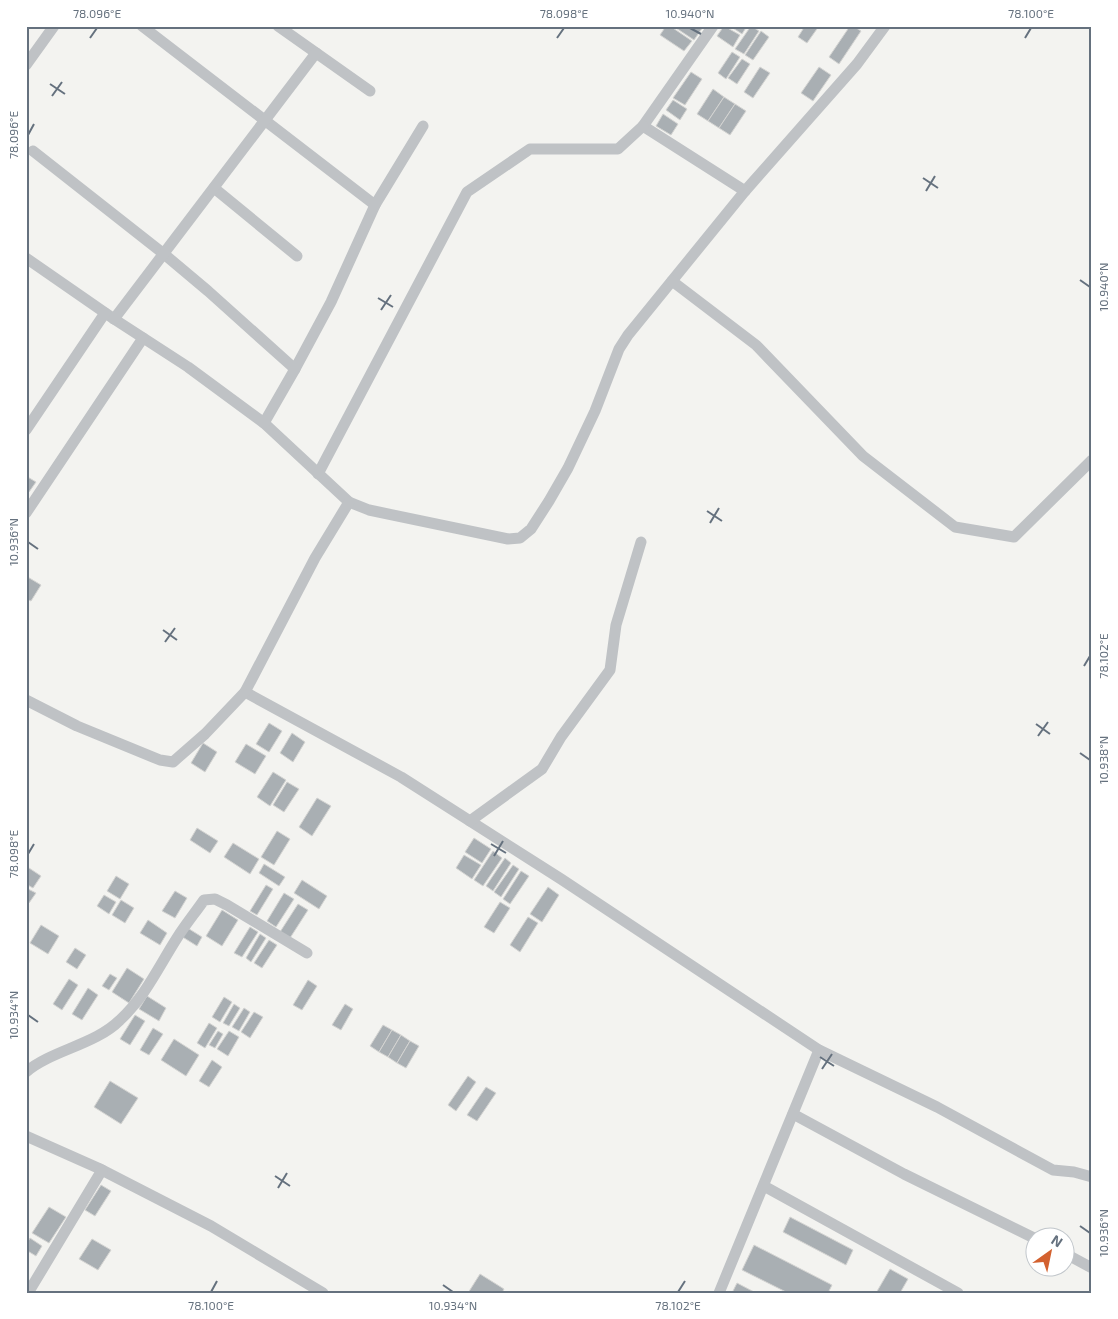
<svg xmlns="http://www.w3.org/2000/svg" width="1118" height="1319" font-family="'Exo 2',sans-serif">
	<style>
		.building { fill: #a9afb3; stroke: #d4d4d2 }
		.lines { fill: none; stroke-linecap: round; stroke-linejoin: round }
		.minor { stroke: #bfc2c5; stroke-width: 11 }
		.ticks { fill: none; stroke: #65717e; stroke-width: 2 }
		.neatline { fill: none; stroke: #65717e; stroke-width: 2 }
		.ticks-label { font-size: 12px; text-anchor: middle; fill: #65717e }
	</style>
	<rect width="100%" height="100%" fill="#f3f3f0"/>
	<g class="building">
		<path d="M666,26H670L692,41L684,51L660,35Z"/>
		<path d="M673,26H702L703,27L694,40Z"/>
		<path d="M724,26L740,35L733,47L717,36Z"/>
		<path d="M730,26H747L742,34Z"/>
		<path d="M751,26L759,31L744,54L735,49Z"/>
		<path d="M805,26H819L807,43L798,37Z"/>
		<path d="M850,26H853L861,31L839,64L829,57Z"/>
		<path d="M761,31L769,37L753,60L745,55Z"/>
		<path d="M732,52L740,57L726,79L718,73Z"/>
		<path d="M742,59L750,64L737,84L728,78Z"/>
		<path d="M760,67L770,73L753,98L744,92Z"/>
		<path d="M819,67L831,75L813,101L801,93Z"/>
		<path d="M691,72L702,79L685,105L673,98Z"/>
		<path d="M713,89L724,97L708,121L697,114Z"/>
		<path d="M724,97L735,104L719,128L708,121Z"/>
		<path d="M673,100L687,109L680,120L666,110Z"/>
		<path d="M735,104L746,111L730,135L719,128Z"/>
		<path d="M663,114L678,124L671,135L656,126Z"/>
		<path d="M26,476L36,482L29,492L26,491Z"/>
		<path d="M26,576L41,585L31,601L26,599Z"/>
		<path d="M269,723L282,731L269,752L256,744Z"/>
		<path d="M292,733L305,742L293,762L280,753Z"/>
		<path d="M203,743L217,752L205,772L191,763Z"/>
		<path d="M246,744L266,756L255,774L235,762Z"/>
		<path d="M273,772L286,780L270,806L257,797Z"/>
		<path d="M287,782L299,789L284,812L273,805Z"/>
		<path d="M317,798L331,806L312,836L299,827Z"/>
		<path d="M197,828L218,841L210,853L190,840Z"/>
		<path d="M277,831L290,839L274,865L261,857Z"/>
		<path d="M474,838L491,849L482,863L465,852Z"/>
		<path d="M233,843L259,859L250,874L224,857Z"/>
		<path d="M493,851L502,858L483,886L474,880Z"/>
		<path d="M464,855L481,865L472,879L456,868Z"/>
		<path d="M505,858L511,863L493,891L486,886Z"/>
		<path d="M264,864L285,877L279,886L259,873Z"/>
		<path d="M513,865L519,869L501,897L494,892Z"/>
		<path d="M26,866L41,876L33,888L26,884Z"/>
		<path d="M521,871L529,876L510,904L503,899Z"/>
		<path d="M116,876L129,884L120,899L107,891Z"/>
		<path d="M302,880L327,896L319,909L294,893Z"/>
		<path d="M266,885L273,889L257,915L250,911Z"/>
		<path d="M548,887L559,895L542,922L530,914Z"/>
		<path d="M26,888L36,893L29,903L26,901Z"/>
		<path d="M175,891L187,898L175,918L162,911Z"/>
		<path d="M284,893L294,899L276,927L267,921Z"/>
		<path d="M104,895L116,902L109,914L97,906Z"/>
		<path d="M121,900L134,908L125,923L112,915Z"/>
		<path d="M500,902L510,908L494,933L484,927Z"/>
		<path d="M298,904L308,910L290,938L280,932Z"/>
		<path d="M222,910L238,920L222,946L206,936Z"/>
		<path d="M528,917L538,923L520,952L510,945Z"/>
		<path d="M148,920L167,933L160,945L140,933Z"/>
		<path d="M41,925L59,936L48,954L30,943Z"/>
		<path d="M186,927L202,937L197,946L181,936Z"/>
		<path d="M250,927L258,932L242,957L234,953Z"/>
		<path d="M260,934L266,938L251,962L246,958Z"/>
		<path d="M269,940L277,945L262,968L254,963Z"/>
		<path d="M75,948L86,955L77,969L66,962Z"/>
		<path d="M127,968L144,979L129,1003L112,992Z"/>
		<path d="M110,974L117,978L109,990L102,986Z"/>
		<path d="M69,979L78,985L62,1010L53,1004Z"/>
		<path d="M308,980L317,986L302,1010L293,1005Z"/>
		<path d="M88,988L98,995L82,1020L72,1014Z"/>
		<path d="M147,996L166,1008L159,1021L139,1009Z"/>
		<path d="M224,997L232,1002L220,1022L212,1017Z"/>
		<path d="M234,1004L240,1008L229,1026L223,1023Z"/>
		<path d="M345,1004L353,1009L341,1030L332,1025Z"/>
		<path d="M244,1008L250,1012L239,1031L232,1027Z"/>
		<path d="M254,1012L263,1017L250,1038L241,1032Z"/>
		<path d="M135,1015L145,1021L130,1045L120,1039Z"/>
		<path d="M209,1023L217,1028L205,1048L197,1043Z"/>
		<path d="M383,1025L392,1030L379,1052L370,1046Z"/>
		<path d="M153,1028L163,1034L149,1055L140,1050Z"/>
		<path d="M392,1030L401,1035L388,1057L379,1052Z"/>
		<path d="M218,1031L223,1034L215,1048L209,1045Z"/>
		<path d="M229,1031L239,1037L228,1056L217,1049Z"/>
		<path d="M401,1035L410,1041L397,1063L388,1057Z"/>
		<path d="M174,1039L199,1055L186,1076L161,1060Z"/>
		<path d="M410,1041L419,1046L406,1068L397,1063Z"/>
		<path d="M212,1060L222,1067L209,1087L199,1081Z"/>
		<path d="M468,1076L476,1082L456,1111L448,1105Z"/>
		<path d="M110,1081L138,1098L121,1124L94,1107Z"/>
		<path d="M486,1087L496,1093L477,1121L467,1115Z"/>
		<path d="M101,1185L111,1191L95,1216L85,1210Z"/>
		<path d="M49,1207L66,1217L49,1243L32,1233Z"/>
		<path d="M790,1217L853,1250L846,1265L783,1232Z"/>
		<path d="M30,1238L42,1246L36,1256L26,1250V1245Z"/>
		<path d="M92,1239L111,1250L98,1270L79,1259Z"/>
		<path d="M754,1245L832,1285L828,1293H788L742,1270Z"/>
		<path d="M890,1269L908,1279L900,1293H876Z"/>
		<path d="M480,1274L504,1289L502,1293H468Z"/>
		<path d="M737,1283L756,1293H732Z"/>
	</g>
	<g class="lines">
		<g class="minor">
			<path d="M142,26L375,205"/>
			<path d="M278,26L370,91"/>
			<path d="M26,65L54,26"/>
			<path d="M33,151L164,254L208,291L295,369"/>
			<path d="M214,188L297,256"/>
			<path d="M745,191L857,64L885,26"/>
			<path d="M26,258L114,319L188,367L264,423L349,502L369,510L508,539L520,538L531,529L549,501L568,468L595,411L619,349L628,335L745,191L643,126L713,26"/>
			<path d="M672,281L756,345L863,456L955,527L1014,537L1092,460"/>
			<path d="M114,319L316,53"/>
			<path d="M264,423L295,369L331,302L375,205L423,126"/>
			<path d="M26,430L105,313"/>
			<path d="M318,474L467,192L530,149H618L643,126"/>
			<path d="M26,513L143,338"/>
			<path d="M245,692L401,777L561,879L819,1050L937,1107L1053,1170L1074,1172L1092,1177"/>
			<path d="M26,700L77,726L160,760L173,762L205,734L245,692L315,558L349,502"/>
			<path d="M470,821L542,769L561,737L610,670L616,625L641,542"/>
			<path d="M26,1072C52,1050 95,1045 120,1020C145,997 159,966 177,938C185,925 195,913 204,900L215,899L227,905L307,953"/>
			<path d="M793,1114L904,1174L1036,1239"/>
			<path d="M26,1136L98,1168L211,1226L323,1293"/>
			<path d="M764,1186L958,1293"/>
			<path d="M1066,1254L1092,1268"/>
			<path d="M28,1293L102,1170"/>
			<path d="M719,1293L819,1050"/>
		</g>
	</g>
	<path class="ticks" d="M690,28L701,34M90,38L97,28M557,38L564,28M1025,38L1031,28M50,84L65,94M52,96L62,82M28,135L34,124M923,178L938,188M926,191L935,176M1080,280L1090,287M378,298L393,307M381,310L391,295M707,511L722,521M710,523L719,508M28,542L38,549M163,630L177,640M165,642L175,628M1084,666L1090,656M1036,724L1050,734M1038,736L1048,722M1080,753L1090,760M491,844L506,853M28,854L34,844M494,856L503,841M28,1015L38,1022M820,1057L834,1066M822,1069L832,1054M275,1176L290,1186M278,1188L287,1173M1080,1226L1090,1233M443,1285L453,1292M211,1292L217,1281M678,1292L685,1281"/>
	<rect width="1118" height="1319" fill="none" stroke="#ffffff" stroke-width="55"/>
	<g transform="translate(1050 1252) rotate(33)"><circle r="24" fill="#ffffff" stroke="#c1c6cb"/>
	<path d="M0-4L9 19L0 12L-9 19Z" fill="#d3612f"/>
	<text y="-8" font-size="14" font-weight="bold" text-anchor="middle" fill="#65717e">N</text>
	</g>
	<rect x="28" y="28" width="1062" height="1264" class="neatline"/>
	<g class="ticks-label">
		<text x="97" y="18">78.096°E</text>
		<text x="564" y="18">78.098°E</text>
		<text x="690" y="18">10.940°N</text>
		<text x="1031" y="18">78.100°E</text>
		<text transform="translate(14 135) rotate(-90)" y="4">78.096°E</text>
		<text transform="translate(1104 287) rotate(-90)" y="4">10.940°N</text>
		<text transform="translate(14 542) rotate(-90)" y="4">10.936°N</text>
		<text transform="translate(1104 656) rotate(-90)" y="4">78.102°E</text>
		<text transform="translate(1104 760) rotate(-90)" y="4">10.938°N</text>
		<text transform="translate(14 854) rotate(-90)" y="4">78.098°E</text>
		<text transform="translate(14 1015) rotate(-90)" y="4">10.934°N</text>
		<text transform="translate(1104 1233) rotate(-90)" y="4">10.936°N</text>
		<text x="211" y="1310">78.100°E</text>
		<text x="453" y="1310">10.934°N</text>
		<text x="678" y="1310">78.102°E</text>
	</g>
</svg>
